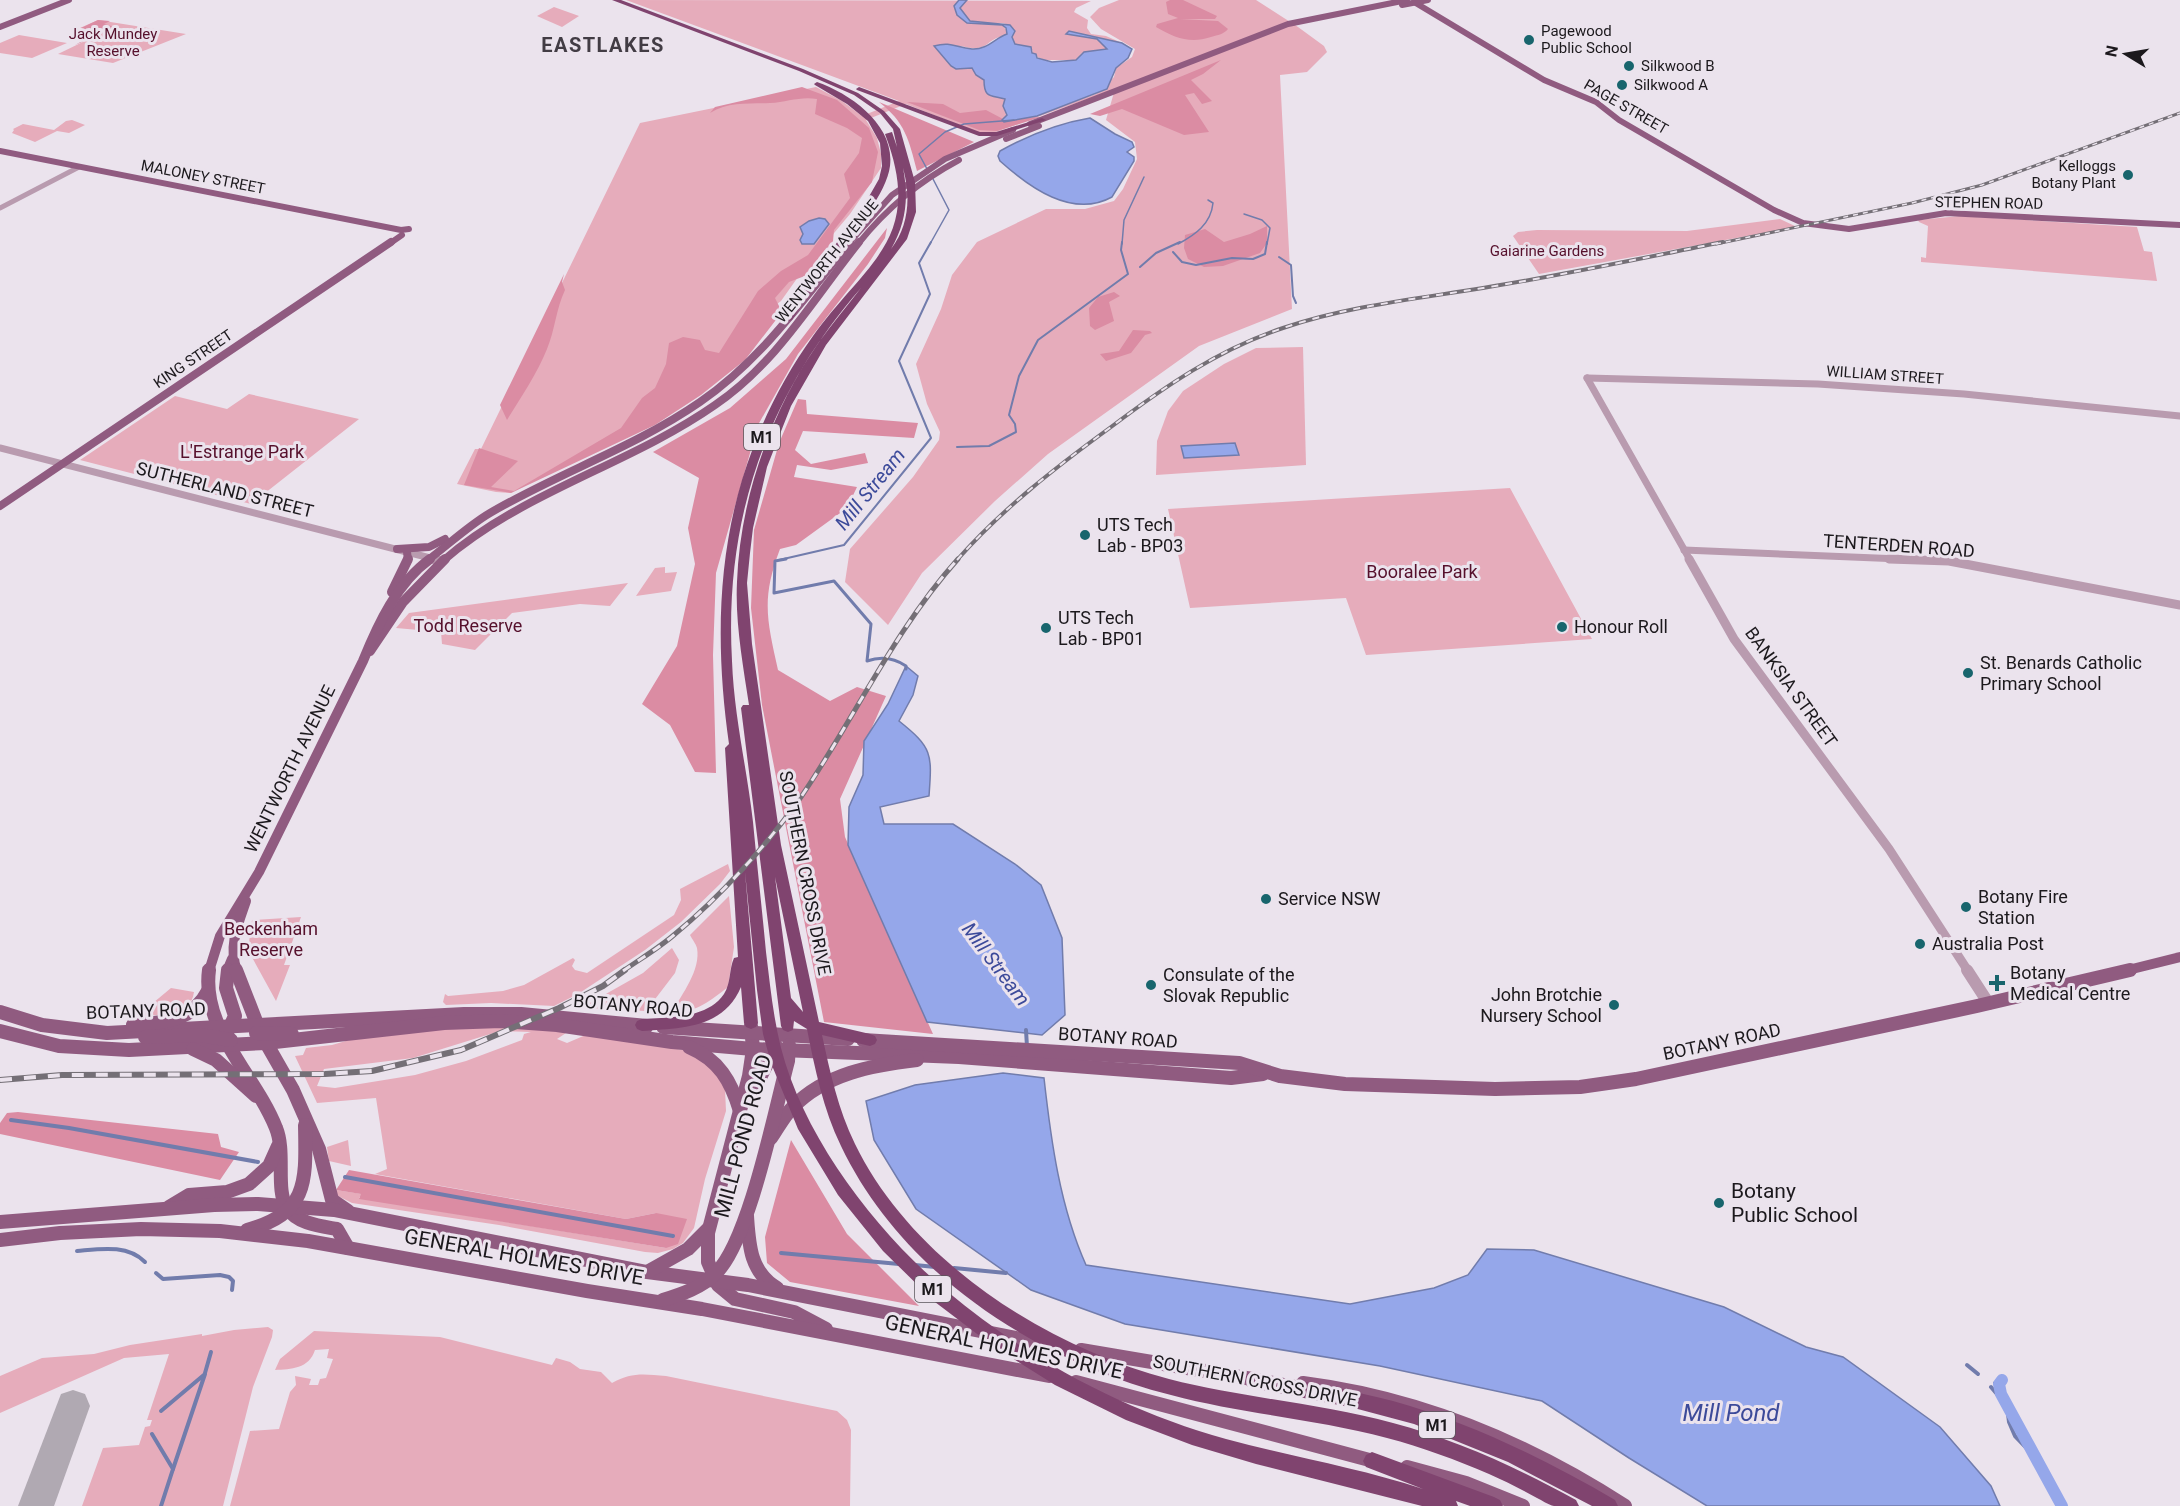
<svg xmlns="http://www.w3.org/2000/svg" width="2180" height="1506" font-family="Roboto,sans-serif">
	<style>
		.green { fill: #e6acbb; fill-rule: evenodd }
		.forest { fill: #db8ca3 }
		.water { fill: #95a7ea; stroke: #717cac; stroke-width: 1.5 }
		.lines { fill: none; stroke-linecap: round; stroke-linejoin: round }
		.stream-far3 { stroke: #717cac; stroke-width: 1.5 }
		.stream-far2 { stroke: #717cac; stroke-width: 2 }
		.stream-far1 { stroke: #717cac; stroke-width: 3 }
		.stream { stroke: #717cac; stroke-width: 4 }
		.canal { stroke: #95a7ea; stroke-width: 12 }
		.taxiway { fill: #b0a9b2; fill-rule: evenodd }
		.minor-far3 { stroke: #b99baf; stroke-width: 5 }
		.minor-far2 { stroke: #b99baf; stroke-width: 7 }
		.minor-far1 { stroke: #b99baf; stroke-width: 9 }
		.minor { stroke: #b99baf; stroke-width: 12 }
		.major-far3 { stroke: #905b80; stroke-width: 6 }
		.major-far2 { stroke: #905b80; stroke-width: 8 }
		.major-far1 { stroke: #905b80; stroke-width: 10 }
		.major { stroke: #905b80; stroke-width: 14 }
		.highway { fill: #80446f; fill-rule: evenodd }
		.rail-far3-casing { stroke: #746f76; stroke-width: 3 }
		.rail-far2-casing { stroke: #746f76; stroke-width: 4 }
		.rail-far1-casing { stroke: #746f76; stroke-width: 5 }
		.rail-casing { stroke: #746f76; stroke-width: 6 }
		.rail-far3 { stroke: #ebe3ed; stroke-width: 1.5; stroke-dasharray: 5; stroke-linecap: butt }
		.rail-far2 { stroke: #ebe3ed; stroke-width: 2; stroke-dasharray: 7; stroke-linecap: butt }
		.rail-far1 { stroke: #ebe3ed; stroke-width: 3; stroke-dasharray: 9; stroke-linecap: butt }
		.rail { stroke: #ebe3ed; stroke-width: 4; stroke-dasharray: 12; stroke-linecap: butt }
		.poi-dot { fill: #18656d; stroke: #ebe3ed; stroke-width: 2 }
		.labels { text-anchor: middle; stroke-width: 6; stroke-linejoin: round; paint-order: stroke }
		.far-poi-label { font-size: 15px; fill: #1c191d; stroke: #ebe3ed; text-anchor: start }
		.far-park-label { font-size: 15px; fill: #56102c; stroke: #ebe3ed }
		.far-street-label { font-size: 15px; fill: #1c191d; stroke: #ebe3ed }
		.shield { fill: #ebe3ed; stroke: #5a565b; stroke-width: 1.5 }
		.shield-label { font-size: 16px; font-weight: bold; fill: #1c191d }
		.park-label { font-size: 18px; fill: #56102c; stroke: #ebe3ed }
		.street-label { font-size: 18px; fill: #1c191d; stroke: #ebe3ed }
		.poi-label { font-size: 18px; fill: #1c191d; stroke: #ebe3ed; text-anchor: start }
		.far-district-label { font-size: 20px; font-weight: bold; letter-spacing: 1.5px; fill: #423c44; stroke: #ebe3ed }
		.water-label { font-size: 20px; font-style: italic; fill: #3c4a9a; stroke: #ebe3ed }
		.near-street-label { font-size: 21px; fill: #1c191d; stroke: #ebe3ed }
		.near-poi-label { font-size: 21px; fill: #1c191d; stroke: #ebe3ed; text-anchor: start }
		.near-water-label { font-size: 24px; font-style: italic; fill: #3c4a9a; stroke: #ebe3ed }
	</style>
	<rect width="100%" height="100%" fill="#ebe3ed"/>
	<g class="green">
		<path d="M626,0L1091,1L1076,8L1074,12L1088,20L1087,28L1091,34L1106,36L1122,43L1071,32L1067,34L1097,39L1108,48L1103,51L1082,53L1076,60H1043L1031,53L1033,51L1028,47L1015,44L1012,37L1014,30L1010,25L1002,23H969L1002,25L1008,32L1006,36C985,37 991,54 961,46L1028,118L1096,94L1114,77L1116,68L1132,57L1135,49L1101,29L1090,17L1099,8L1119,0H1256L1298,27L1324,46L1327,52L1307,72L1280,75L1292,309L1199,346L1048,454L995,501L922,573L888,625L845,582L850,549L913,477L939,440L940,432L927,404L916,364L941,309L952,275L977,242L1046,209H1085L1114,201L1123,189L1137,159L1135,142L1106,120L1115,89L993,133L982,134L906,104L866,120L877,138L881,154V168L850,214L803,270L781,301L757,319L653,419L511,493L496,492L457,484L475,449H481L640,123L816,87L842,101L862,116L899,101Z"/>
		<path d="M554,7L579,16L562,27L537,16Z"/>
		<path d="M98,20L186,34L113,63L58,54L91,38L92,34L80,28Z"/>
		<path d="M19,35L67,43L32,58L0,53V43Z"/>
		<path d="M72,120L85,125L69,133L57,131L35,142L12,133L14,130L13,129L23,124L54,130L66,121Z"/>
		<path d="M1960,216L2137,227L2144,251L2152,252L2157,281L1921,262V257L1926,258L1928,226L1919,222L1918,220Z"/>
		<path d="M1780,219L1797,227L1539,274L1513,236L1518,232L1537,230L1687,231Z"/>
		<path d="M1303,347L1306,465L1156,475L1157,441L1168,411L1183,391L1224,364L1256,348Z"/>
		<path d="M249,394L359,419L251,504L80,460L175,396L227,409Z"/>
		<path d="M1510,488L1592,639L1366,655L1346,598L1190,608L1168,509Z"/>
		<path d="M665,567V573L677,572L671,591L636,596L655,568Z"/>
		<path d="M628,583L610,606L580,604L512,613L475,650L442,644L441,632L396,628L409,613Z"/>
		<path d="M728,864L730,871L720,884L681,922L645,950L578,994L554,1006L491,1003L446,1005L443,1002L445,994L448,996L503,991L524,985L573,958L575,960L572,966L575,970L587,973L674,915L681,900L680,889Z"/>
		<path d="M729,896L734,947L728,987C710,1001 696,1013 672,1012C682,994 701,970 697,948C696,944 692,939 690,935Z"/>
		<path d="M301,917L284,965H290L276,1001L248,950L252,920Z"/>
		<path d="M672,948L679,960L675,973L646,1011L581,1008L643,973Z"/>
		<path d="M171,988L194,992C191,1018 155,1013 135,1018Z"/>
		<path d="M486,1024L569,1031L557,1039L567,1043L588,1034L683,1050L704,1058L719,1072L725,1089L726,1111L705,1179L694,1228L683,1243L673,1249L658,1253L645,1252L499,1225L352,1203L336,1195V1190L362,1194L359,1198L666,1248L656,1213L626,1219L375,1174L387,1169L376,1098L317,1103L295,1056L303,1055L306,1048L332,1045L363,1036ZM500,1031L531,1032L524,1034L522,1040L466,1061L415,1075L335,1088L317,1086L324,1069L413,1058Z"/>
		<path d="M348,1140L351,1166L329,1161L327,1147Z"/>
		<path d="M268,1327L273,1330L272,1337L253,1387L223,1506H82L103,1448L139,1445L145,1427L150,1426L152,1420H147L169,1354L124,1358L0,1413V1376L42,1358L94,1354L130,1345L202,1334V1336L234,1330Z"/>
		<path d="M314,1331L440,1337L552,1365L556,1358L570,1362L580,1369L601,1372L612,1383C631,1372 644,1374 666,1376L837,1411L847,1420L851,1430L850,1506H230L250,1431L279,1429L290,1392L296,1385L295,1376L311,1379L309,1385H318L320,1379L326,1378L333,1359L327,1358L329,1349L315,1350C309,1369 291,1369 275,1370L280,1359Z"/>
	</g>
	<g class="forest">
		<path d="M1170,0H1183L1217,16L1215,19H1180L1218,21L1228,29C1224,34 1218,35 1211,37C1190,44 1175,38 1156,27L1157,24L1178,18L1168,14L1166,2Z"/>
		<path d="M98,20L110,21L104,24L115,27L112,29L75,45L93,35L82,31L81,28Z"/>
		<path d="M1221,60L1203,74L1191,80L1212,101L1202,104L1194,93L1185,95L1209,132L1184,135L1122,109L1100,116L1090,114Z"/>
		<path d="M802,87L837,100L869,128L878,152L872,182L834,230L833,241L810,274L789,282L775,298L782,312L745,360L701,395L655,425L511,493L464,485L479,448L518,461L491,487L514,491L621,428L642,398L655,388L666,364L669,343L683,337L700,340L705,350L719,353L758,291L781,271L808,255L850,198L844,174L859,153L862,138L847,128L815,114L817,99C801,96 787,102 770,103C749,104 729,101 710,113L715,107Z"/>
		<path d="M879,102L974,142L917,171C909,140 905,122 879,102Z"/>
		<path d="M907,102L943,104L960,113L986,110L1003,119L1041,117L997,131L979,130Z"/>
		<path d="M1267,226V243L1260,253L1223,266L1204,267L1188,259L1184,248L1185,235L1205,229L1224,242L1250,234Z"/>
		<path d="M887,228L885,238L868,264L798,354L758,425L716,573L713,655L716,773L695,772L670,725L642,704L677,646L695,564L688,528L699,478L653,452L730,408L786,359Z"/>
		<path d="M564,274L562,282L565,290C556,309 555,330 547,349C537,374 521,397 507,420L500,405Z"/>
		<path d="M1114,292L1120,296L1109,302L1114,321L1095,330L1090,326L1089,308L1098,297Z"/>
		<path d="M1133,330L1150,331L1152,333L1145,335L1131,353L1106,361L1100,354L1119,351Z"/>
		<path d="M798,399L806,400L807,414L918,423L914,438L803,431L795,450L811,464L865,453L868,463L831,470L797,465L794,477L857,487L847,508L796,545L780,549C761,599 767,620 778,670L830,701L857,687L886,696L840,799L845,837L933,1034L824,1022L762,705L751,608L754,530L779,443Z"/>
		<path d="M18,1112L218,1134L221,1147L239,1152L220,1180L0,1134V1123L7,1113Z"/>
		<path d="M791,1140L847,1234L919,1306L790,1282L767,1263L765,1237Z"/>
		<path d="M349,1170L626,1219L656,1213L687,1219L678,1244L666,1248L359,1199L361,1194L336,1190Z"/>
	</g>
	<g class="water">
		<path d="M959,0H967L960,8L970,21L1010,25L1015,31L1012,37L1015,44L1031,47L1032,53L1036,54L1037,58L1052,62L1076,60L1084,52L1107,49L1097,39L1066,34L1069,31L1122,43L1132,49L1128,58L1116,68L1107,89L1037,116L1004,122L1002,120L1007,115L1003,106L1005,99C990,95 984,98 984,80L976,75L972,68L956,69L951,66L934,46C952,41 956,48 972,49C987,50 995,38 1007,34L1006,28L1002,25L967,23L957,15L954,6Z"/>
		<path d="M1090,118L1115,134L1132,142L1134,147L1127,152L1134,157V161L1112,197C1072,219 1029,187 1000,161L998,156L1000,151C1027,136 1060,123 1090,118Z"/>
		<path d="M819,218L825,219L829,224L814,244H802L800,240L803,234L800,227L809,221Z"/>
		<path d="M1235,443L1239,455L1184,458L1181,446Z"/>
		<path d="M906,666L918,676L913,695L899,721C933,748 932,754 929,796L880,807L884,824H953L1015,864L1041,885L1062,938L1065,1015L1042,1035L927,1022L848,845L849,807L863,775L864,741L888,704Z"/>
		<path d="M1003,1073L1044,1078C1051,1141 1060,1207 1086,1265L1350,1304L1434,1288L1468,1275L1487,1249L1534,1250L1724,1307L1806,1347L1843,1357L1940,1427L1991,1486L2000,1506H1707L1629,1458L1542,1401L1380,1366L1125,1324L1031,1290L916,1209L874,1140L866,1101L915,1085Z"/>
	</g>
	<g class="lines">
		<g class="stream-far3">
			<path d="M927,169L919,154L945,132L964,124L1014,120"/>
			<path d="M1244,214L1262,220L1270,228L1267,244"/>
			<path d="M930,244L949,210L932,177"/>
			<path d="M1122,244L1124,220L1144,177"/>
			<path d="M1178,244C1195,235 1211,224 1213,203L1208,200"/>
		</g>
		<g class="stream-far2">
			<path d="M1173,252L1182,262L1196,265L1232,258L1253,259L1265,254L1267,242"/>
			<path d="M1279,257L1291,265L1293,296L1296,303"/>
			<path d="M1140,267L1156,253L1180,242"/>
			<path d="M957,447L989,446L1016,432L1015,424L1009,415L1019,376L1038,340L1128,274L1121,250L1122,242"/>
			<path d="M779,560L844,545L931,438L899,361L930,294L919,263L931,242"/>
		</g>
		<path class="stream-far1" d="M786,559L775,561L774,593L834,581L871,624L867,661C881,656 893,657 906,666V669"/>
		<g class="stream">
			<path d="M1026,1030L1027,1047"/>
			<path d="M11,1120L69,1128L258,1162"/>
			<path d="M345,1177L673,1236"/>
			<path d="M77,1251C100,1249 127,1244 145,1262"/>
			<path d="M781,1253L899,1264"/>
			<path d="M915,1265L935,1267"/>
			<path d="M954,1268L1006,1273"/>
			<path d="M156,1273L163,1279L220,1275L229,1277L233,1281L232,1290"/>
			<path d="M1967,1365L1978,1374"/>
			<path d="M205,1373L211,1352"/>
			<path d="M1995,1383L2001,1394"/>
			<path d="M1991,1387L2007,1406L2009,1422L2015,1436L2037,1459"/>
			<path d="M161,1411L205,1374L173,1469"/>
			<path d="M152,1434L173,1469L161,1506"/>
		</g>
		<path class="canal" d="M2002,1380L1999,1384L2001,1394L2062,1506"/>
		<path class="taxiway" d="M73,1390L85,1394L90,1406L54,1506H18L61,1394Z"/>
		<path class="minor-far3" d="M0,208L79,167"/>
		<g class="minor-far2">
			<path d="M1587,378L1690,560"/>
			<path d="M1587,378L1818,384L1964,394L2180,416"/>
			<path d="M0,448L438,560"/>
			<path d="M1684,550L1925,560"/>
		</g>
		<g class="minor-far1">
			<path d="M432,559L442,561"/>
			<path d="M1689,559L1734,639L1889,849L1968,971"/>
			<path d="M1889,559L1949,561L2180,605"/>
		</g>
		<path class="minor" d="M1967,970L1989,1004"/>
		<g class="major-far3">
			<path d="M1414,2L1544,80L1596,102L1619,120L1774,210L1803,223L1849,229L1946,213L2180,225"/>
			<path d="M1402,5L1428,0"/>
			<path d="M0,27L69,0"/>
			<path d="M1030,124L1288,24L1407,0"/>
			<path d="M1006,139L1039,126"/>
			<path d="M0,151L401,230L409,229"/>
			<path d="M389,244L402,235"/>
			<path d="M848,244L892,195L945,159L1013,130"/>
			<path d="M858,244C887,208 918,182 959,160"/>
		</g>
		<g class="major-far2">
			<path d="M0,506L391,242"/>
			<path d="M397,549L429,547L445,539"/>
			<path d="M407,552L408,560"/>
			<path d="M428,560C448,545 468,526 490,513C558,473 635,447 700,402C761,360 804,299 850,242"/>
			<path d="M444,560C524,491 629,465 715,405C776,364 814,298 859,242"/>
		</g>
		<g class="major-far1">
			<path d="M392,592L408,559"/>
			<path d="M370,651L403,602L445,559"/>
			<path d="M209,971L220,936L259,872L363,661C378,624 397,583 430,559"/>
			<path d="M227,971L232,959"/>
			<path d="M237,971C228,947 238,924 246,901"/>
			<path d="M2124,971L2180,957"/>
		</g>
		<g class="major">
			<path d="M209,970C201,1029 256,1076 276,1128C286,1152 275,1190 287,1208C298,1224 320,1226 337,1229L348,1248"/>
			<path d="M228,970L226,988L235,1016L229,1029"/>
			<path d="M236,970L261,1034L293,1090L319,1149L332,1200L348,1211"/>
			<path d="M0,1012L42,1025L107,1033L464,1014H521L647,1026"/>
			<path d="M133,1025C164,1022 192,1022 208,991"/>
			<path d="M751,1026L753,1049L749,1076L708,1233V1262L718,1285L735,1299L794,1312L826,1329"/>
			<path d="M663,1027L848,1039"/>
			<path d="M0,1031L59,1046L129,1050L266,1043L444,1023L501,1021L557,1025L672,1042L753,1049L959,1057L1231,1078L1263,1074"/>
			<path d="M256,1033L292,1034"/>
			<path d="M145,1037L200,1035L231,1040"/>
			<path d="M863,1040L1239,1063L1280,1076L1345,1084L1495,1089L1580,1087L1636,1079L1977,1006L2130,970"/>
			<path d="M689,1047C719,1060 731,1081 740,1111"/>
			<path d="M193,1049L216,1060L256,1096"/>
			<path d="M748,1101L776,1046"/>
			<path d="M771,1138C778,1128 784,1116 793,1107C825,1074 872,1065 917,1060"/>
			<path d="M169,1207L189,1195L227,1192L249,1184L269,1166L278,1146"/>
			<path d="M747,1216C749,1245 750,1272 777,1288"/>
			<path d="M0,1222L214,1205L258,1204L334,1210L647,1272L748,1285L1051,1345"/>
			<path d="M247,1230C309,1213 306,1181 305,1125"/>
			<path d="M0,1240L60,1233L141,1229L220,1231L308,1241L587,1291L702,1309L1049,1376"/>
			<path d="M647,1272L688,1249L708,1229"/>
			<path d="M663,1300C682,1294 701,1288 716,1273C749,1241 775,1110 788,1061L789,1045"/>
			<path d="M1081,1350L1258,1380"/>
			<path d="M1076,1382L1377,1462"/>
			<path d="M1303,1383C1420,1398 1526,1442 1625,1506"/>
			<path d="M1407,1467L1466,1483L1523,1506"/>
		</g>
		<g class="highway">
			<path d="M612,0H621L803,69L858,93L884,111L900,129L915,182L916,212L907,239L826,345L791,406L767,467L753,528L750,553L747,583L752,644L781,845L819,1022L870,1034L875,1036L877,1040L875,1044L870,1046L822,1035C830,1072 838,1109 855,1144C912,1261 1046,1347 1169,1379C1243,1398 1319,1403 1393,1423C1457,1440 1518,1468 1576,1500L1579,1506C1571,1506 1562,1506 1554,1506C1548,1505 1542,1500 1537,1498C1521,1489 1505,1481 1489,1474C1456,1460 1422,1447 1387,1438C1316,1419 1242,1414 1171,1395C1037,1361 902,1274 841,1146C823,1109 815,1069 807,1029L794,1021L793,1030L788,1032L783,1030L781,1026L741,708L743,705H749C743,665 735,622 737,582C740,498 771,411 819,342C832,324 847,306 861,288C767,396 724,518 732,661C734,716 747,769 753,822C757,865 762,909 766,952C770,984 773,1016 781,1048C804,1138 877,1233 948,1292C1029,1360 1125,1411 1226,1439C1292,1457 1359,1468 1423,1489L1366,1467L1363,1461L1366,1455L1372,1452L1494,1497L1500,1500L1503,1506H1470L1456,1501L1458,1506H1422L1256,1464L1192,1445L1126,1420L1055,1385L993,1346L935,1302L883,1251L838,1195L798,1129L771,1063L763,1034L757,990L745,872L758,1023L756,1027L751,1029L746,1027L744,1023L741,987C723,1029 681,1028 642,1031L637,1029L635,1025L637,1021L642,1019C669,1017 707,1019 724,994C731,983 729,969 734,958L738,957L725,748L729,744C715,645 716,544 753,448C768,408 788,371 813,336C867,261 925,239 885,134L892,132L897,147L893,129L880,113L854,95L799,71ZM903,168C911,197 909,226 891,249C906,223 909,198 903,168ZM775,877L803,1012L791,998Z"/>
			<path d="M817,82C851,94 895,125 890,166C886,198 844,243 824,270C813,286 803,303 792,320L789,321L785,318L792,306L867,200L879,179L882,166L880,143L868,121L847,104L815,85L814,84Z"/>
			<path d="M859,87L980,132H996L1042,118L1046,120L997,136H979L857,90L856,89Z"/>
			<path d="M1253,1372C1300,1381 1347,1389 1393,1401C1471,1423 1545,1459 1615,1500L1618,1506H1592L1508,1462L1414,1424L1354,1408L1253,1388L1247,1386L1245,1380L1247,1374Z"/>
		</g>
		<g class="rail-far3-casing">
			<path id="rail-far3" d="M1716,244L1912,203L1982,185L2180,113"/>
		</g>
		<g class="rail-far2-casing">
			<path id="rail-far2" d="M957,560C1002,509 1056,467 1111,427C1164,387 1219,349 1283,328C1348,306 1416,299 1483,288C1563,275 1643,258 1723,242"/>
		</g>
		<g class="rail-far1-casing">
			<path id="rail-far1" d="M623,971C640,959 659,948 675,934C719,898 768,844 801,797C854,719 895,629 958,559"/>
		</g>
		<g class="rail-casing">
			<path id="rail" d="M0,1080L62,1075L325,1074L372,1071L461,1050L559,1008L603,986L625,970"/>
		</g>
		<use href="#rail-far3" class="rail-far3"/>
		<use href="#rail-far2" class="rail-far2"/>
		<use href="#rail-far1" class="rail-far1"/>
		<use href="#rail" class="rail"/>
	</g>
	<g class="poi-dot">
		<circle cx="1529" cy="40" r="6"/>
		<circle cx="1629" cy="66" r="6"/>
		<circle cx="1622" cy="85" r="6"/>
		<circle cx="2128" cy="175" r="6"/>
		<circle cx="1085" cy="535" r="6"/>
		<circle cx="1562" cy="627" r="6"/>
		<circle cx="1046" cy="628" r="6"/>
		<circle cx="1968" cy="673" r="6"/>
		<circle cx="1266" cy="899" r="6"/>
		<circle cx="1966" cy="907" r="6"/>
		<circle cx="1920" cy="944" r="6"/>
		<path d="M1994 974h6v6h6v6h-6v6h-6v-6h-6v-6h6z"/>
		<circle cx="1151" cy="985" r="6"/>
		<circle cx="1614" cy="1005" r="6"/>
		<circle cx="1719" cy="1203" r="6"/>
	</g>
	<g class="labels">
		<g class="far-poi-label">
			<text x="1541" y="36">Pagewood<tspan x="1541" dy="17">Public School</tspan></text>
			<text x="1641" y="71">Silkwood B</text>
			<text x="1634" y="90">Silkwood A</text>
			<text x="2116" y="171" text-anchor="end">Kelloggs<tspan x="2116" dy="17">Botany Plant</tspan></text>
		</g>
		<g class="far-park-label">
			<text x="113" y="39">Jack Mundey<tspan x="113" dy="17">Reserve</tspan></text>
			<text x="1547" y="256">Gaiarine Gardens</text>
		</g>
		<g class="far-street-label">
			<text transform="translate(1626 107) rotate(30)" y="5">PAGE STREET</text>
			<text transform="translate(203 177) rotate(11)" y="5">MALONEY STREET</text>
			<text transform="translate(1989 203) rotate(1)" y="5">STEPHEN ROAD</text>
			<text transform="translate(827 261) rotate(-51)" y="5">WENTWORTH AVENUE</text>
			<text transform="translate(193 359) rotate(-34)" y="5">KING STREET</text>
			<text transform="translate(1885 375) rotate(4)" y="5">WILLIAM STREET</text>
		</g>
		<g class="shield">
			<rect x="744" y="424" width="36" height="26" rx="4.5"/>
			<rect x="915" y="1276" width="36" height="26" rx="4.5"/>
			<rect x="1419" y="1412" width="36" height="26" rx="4.5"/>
		</g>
		<g class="shield-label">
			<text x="762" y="443">M1</text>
			<text x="933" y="1295">M1</text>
			<text x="1437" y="1431">M1</text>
		</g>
		<g class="park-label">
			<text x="242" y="458">L'Estrange Park</text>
			<text x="1422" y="578">Booralee Park</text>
			<text x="468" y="632">Todd Reserve</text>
			<text x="271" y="935">Beckenham<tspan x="271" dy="21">Reserve</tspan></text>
		</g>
		<g class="street-label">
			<text transform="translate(225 490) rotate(14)" y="6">SUTHERLAND STREET</text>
			<text transform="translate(1899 546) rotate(4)" y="6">TENTERDEN ROAD</text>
			<text transform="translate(1791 687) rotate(54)" y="6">BANKSIA STREET</text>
			<text transform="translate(290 769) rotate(-64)" y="6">WENTWORTH AVENUE</text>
			<text transform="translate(805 873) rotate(79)" y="6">SOUTHERN CROSS DRIVE</text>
			<text transform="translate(633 1006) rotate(5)" y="6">BOTANY ROAD</text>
			<text transform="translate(146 1011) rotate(-2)" y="6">BOTANY ROAD</text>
			<text transform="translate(1118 1038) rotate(4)" y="6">BOTANY ROAD</text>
			<text transform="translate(1722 1042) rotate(-12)" y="6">BOTANY ROAD</text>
			<text transform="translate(1255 1381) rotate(11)" y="6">SOUTHERN CROSS DRIVE</text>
		</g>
		<g class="poi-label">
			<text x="1097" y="531">UTS Tech<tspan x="1097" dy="21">Lab - BP03</tspan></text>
			<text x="1058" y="624">UTS Tech<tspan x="1058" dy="21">Lab - BP01</tspan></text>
			<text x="1574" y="633">Honour Roll</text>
			<text x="1980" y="669">St. Benards Catholic<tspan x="1980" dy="21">Primary School</tspan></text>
			<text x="1978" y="903">Botany Fire<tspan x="1978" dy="21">Station</tspan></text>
			<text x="1278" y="905">Service NSW</text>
			<text x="1932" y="950">Australia Post</text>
			<text x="2010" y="979">Botany<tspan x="2010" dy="21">Medical Centre</tspan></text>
			<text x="1163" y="981">Consulate of the<tspan x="1163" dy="21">Slovak Republic</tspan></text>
			<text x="1602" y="1001" text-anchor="end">John Brotchie<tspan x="1602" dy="21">Nursery School</tspan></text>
		</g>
		<g class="far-district-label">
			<text x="603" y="52">EASTLAKES</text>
		</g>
		<g class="water-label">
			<text transform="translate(870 489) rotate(-51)" y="7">Mill Stream</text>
			<text transform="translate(996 964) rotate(53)" y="7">Mill Stream</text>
		</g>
		<g class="near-street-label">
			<text transform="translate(743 1136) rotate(-75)" y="7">MILL POND ROAD</text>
			<text transform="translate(524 1257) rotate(10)" y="7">GENERAL HOLMES DRIVE</text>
			<text transform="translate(1004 1347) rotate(12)" y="7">GENERAL HOLMES DRIVE</text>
		</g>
		<g class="near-poi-label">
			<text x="1731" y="1198">Botany<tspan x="1731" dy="24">Public School</tspan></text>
		</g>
		<g class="near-water-label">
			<text x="1731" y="1421">Mill Pond</text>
		</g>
	</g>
	<g transform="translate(2126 54) rotate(281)" stroke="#ebe3ed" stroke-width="4.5" paint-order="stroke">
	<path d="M0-4.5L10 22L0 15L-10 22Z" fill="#1c191d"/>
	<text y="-9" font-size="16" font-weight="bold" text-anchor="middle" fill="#1c191d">N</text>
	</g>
</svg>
